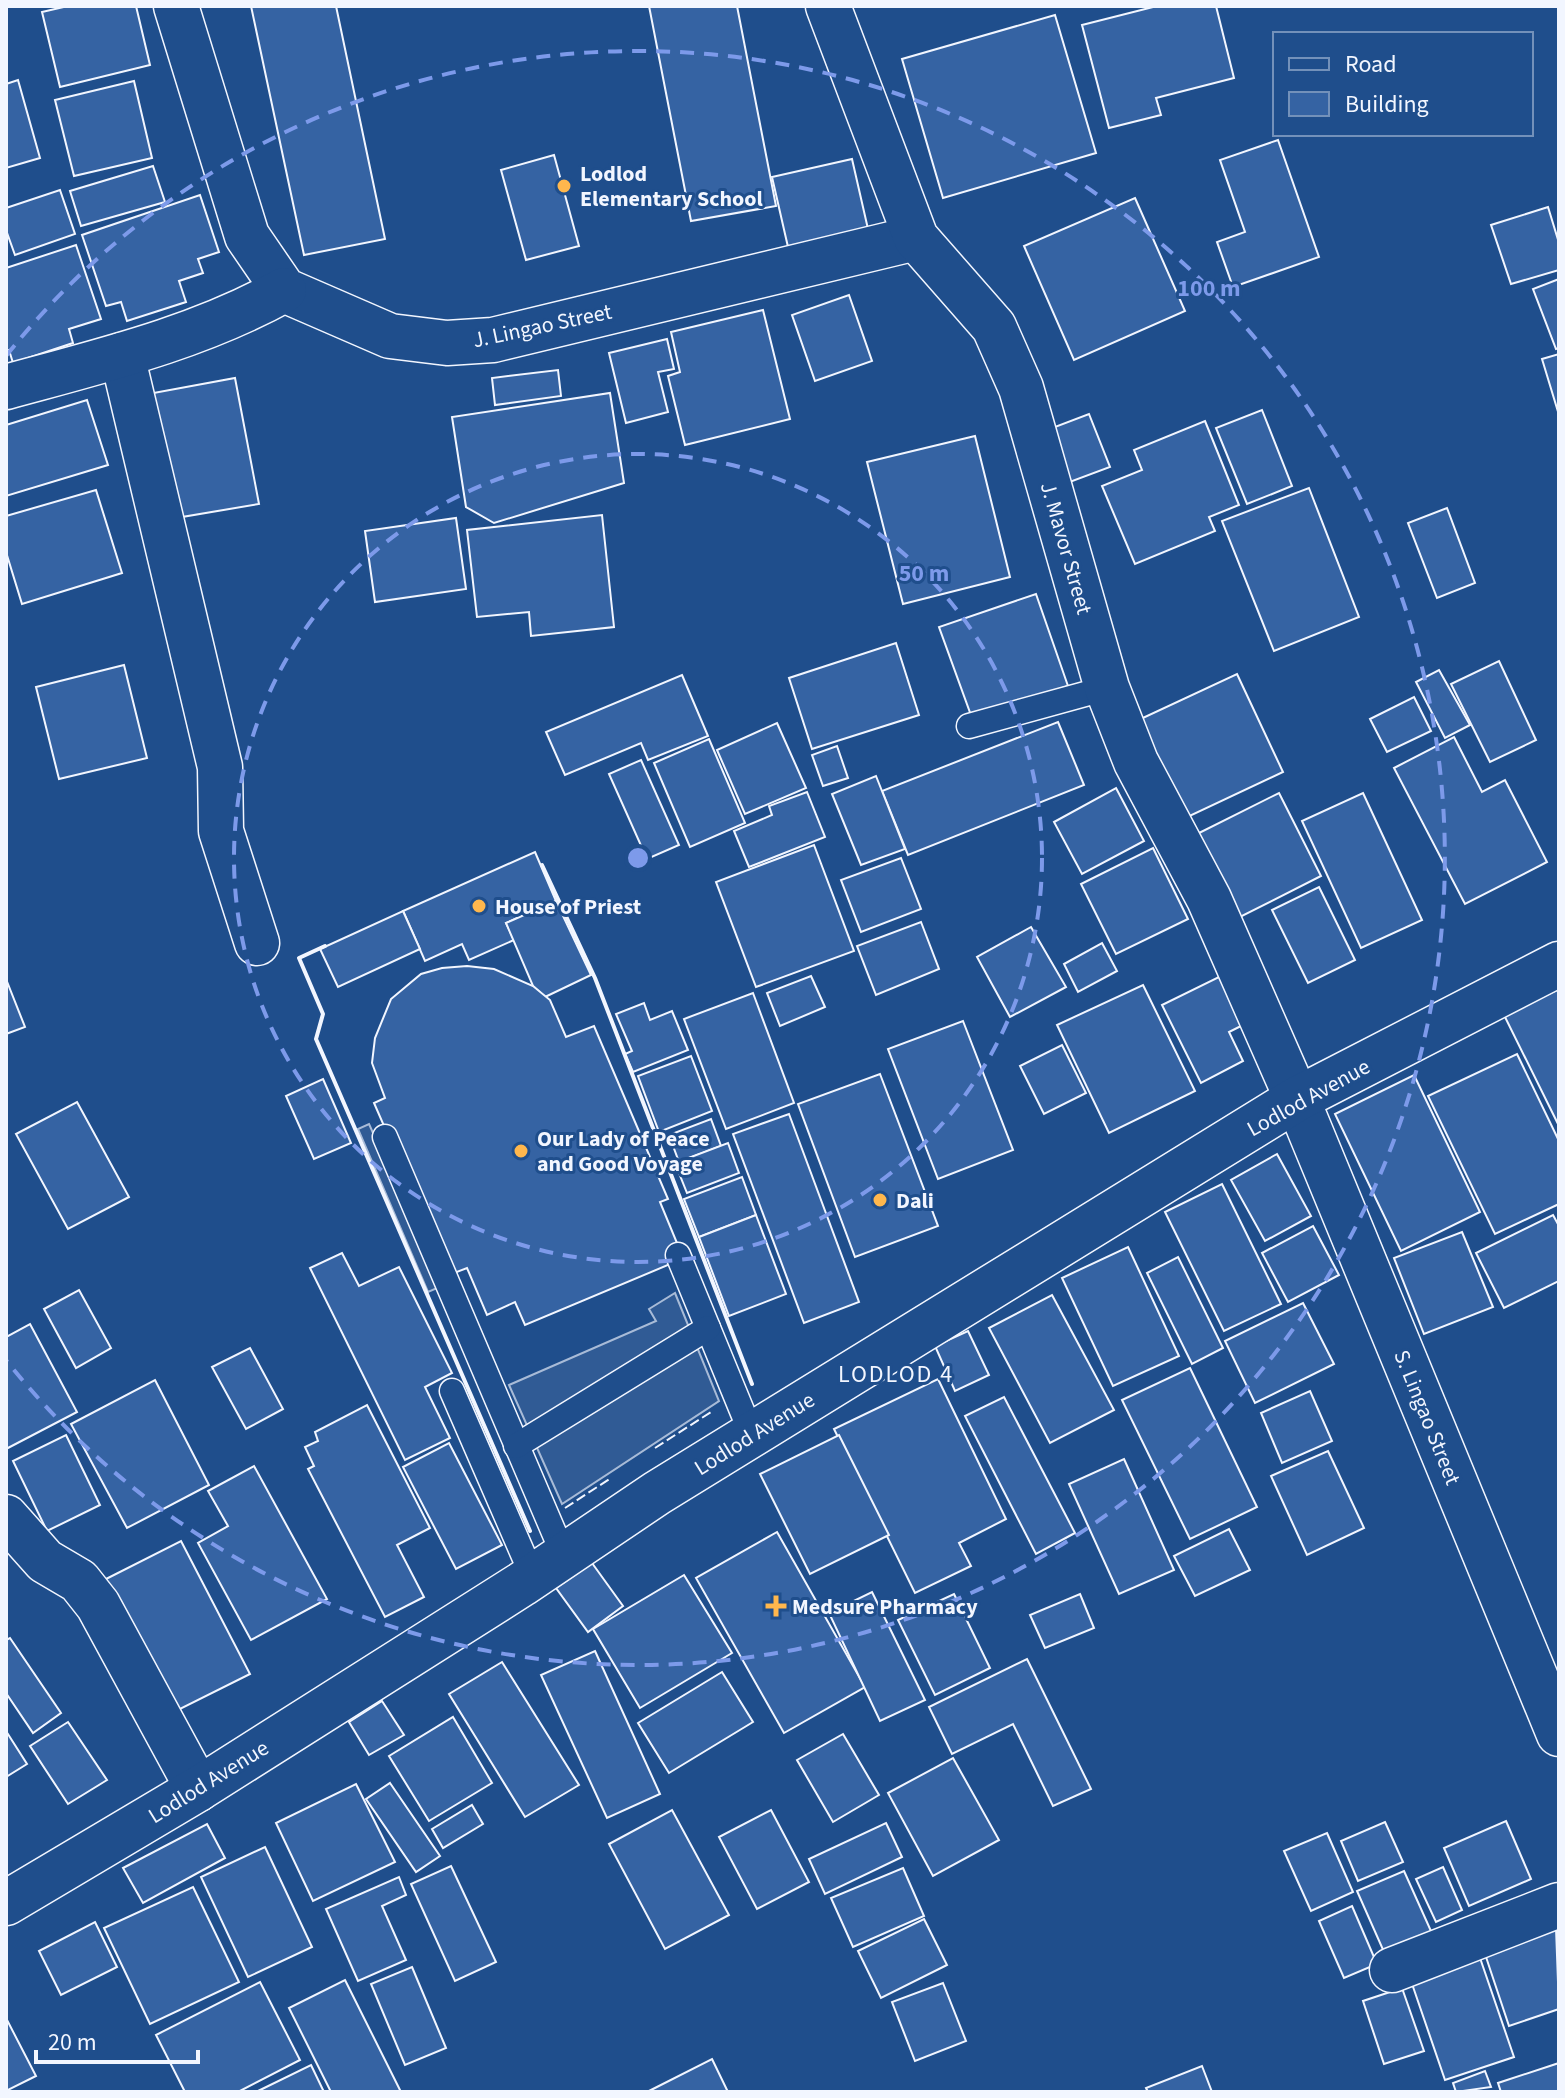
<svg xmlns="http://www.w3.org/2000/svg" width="1565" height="2098" font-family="'Source Sans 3',sans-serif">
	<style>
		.parking { fill: #305b95; stroke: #a8bbd7; stroke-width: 2 }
		.building { fill: #3563a3; stroke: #f2f6ff; stroke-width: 2 }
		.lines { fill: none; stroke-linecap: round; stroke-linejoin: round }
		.lane-casing { stroke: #f2f6ff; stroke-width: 27 }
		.street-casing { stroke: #f2f6ff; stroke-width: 47 }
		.secondary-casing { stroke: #f2f6ff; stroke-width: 47 }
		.lane { stroke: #1f4e8c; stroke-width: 24 }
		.street { stroke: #1f4e8c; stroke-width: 44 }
		.secondary { stroke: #1f4e8c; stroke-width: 44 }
		.fence { stroke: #f2f6ff; stroke-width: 2; stroke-dasharray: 10 4; stroke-linecap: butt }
		.wall { stroke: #f2f6ff; stroke-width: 4 }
		.ring { fill: none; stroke: #7d9aea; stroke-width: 4; stroke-dasharray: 14 10 }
		.poi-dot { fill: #ffb74d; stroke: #1f4e8c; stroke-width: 3 }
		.labels { text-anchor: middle; stroke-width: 6; stroke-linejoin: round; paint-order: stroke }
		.poi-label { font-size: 22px; font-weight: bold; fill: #f2f6ff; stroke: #1f4e8c; text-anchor: start }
		.street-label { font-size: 22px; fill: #f2f6ff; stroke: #1f4e8c }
		.neighbourhood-label { font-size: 24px; letter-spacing: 2px; fill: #f2f6ff; stroke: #1f4e8c }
		.centre { fill: #7d9aea; stroke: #1f4e8c; stroke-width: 4 }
		.ring-label { font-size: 24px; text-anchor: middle; font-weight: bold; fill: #7d9aea; stroke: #1f4e8c; stroke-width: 6; stroke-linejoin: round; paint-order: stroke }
	</style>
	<rect width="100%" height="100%" fill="#1f4e8c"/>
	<g class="parking">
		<path d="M369,1124L442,1286L428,1292L358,1129Z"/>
		<path d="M675,1293L719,1401L562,1504L509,1385L656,1321L649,1309Z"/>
	</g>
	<g class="building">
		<path d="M68,6H136L150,65L60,87L42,12Z"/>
		<path d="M251,6H336L385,239L304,255Z"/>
		<path d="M649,6H737L776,206L691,221Z"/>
		<path d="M1157,6H1216L1234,78L1156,98L1161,115L1109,128L1082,25Z"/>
		<path d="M1055,15L1096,153L943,198L902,59Z"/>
		<path d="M18,80L40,158L6,168V84Z"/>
		<path d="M134,81L152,158L74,176L55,100Z"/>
		<path d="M1278,140L1319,257L1233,287L1217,242L1245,232L1220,160Z"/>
		<path d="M554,155L579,246L526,260L501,170Z"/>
		<path d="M852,159L868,229L788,247L772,177Z"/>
		<path d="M153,166L165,202L81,226L70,191Z"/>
		<path d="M60,190L75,234L15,255L6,230V208Z"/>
		<path d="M200,195L219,252L198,259L203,273L179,281L186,302L127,321L121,302L106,306L82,235Z"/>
		<path d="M1135,198L1185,311L1074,360L1024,246Z"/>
		<path d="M1548,207L1559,243V270L1511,284L1491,225Z"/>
		<path d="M76,245L101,319L69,329L73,343L13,363L9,350L6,351V268Z"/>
		<path d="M1559,279V348L1556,349L1533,289Z"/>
		<path d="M849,295L872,361L815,381L792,315Z"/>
		<path d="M763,310L790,419L685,445L668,376L680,372L671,332Z"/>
		<path d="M667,339L674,369L658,372L668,412L626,423L609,353Z"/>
		<path d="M1559,354V415L1542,359Z"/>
		<path d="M558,370L561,396L495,405L492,378Z"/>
		<path d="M235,378L259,504L170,519L148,394Z"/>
		<path d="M610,393L624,483L494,523L466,507L452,417Z"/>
		<path d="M87,400L108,465L6,496V425Z"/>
		<path d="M1262,410L1292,486L1247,504L1216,428Z"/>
		<path d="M1089,414L1110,467L1059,486L1039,433Z"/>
		<path d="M1205,421L1239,505L1209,517L1215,531L1135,564L1102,486L1142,470L1134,450Z"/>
		<path d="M975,436L1010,577L903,604L867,462Z"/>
		<path d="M1309,488L1359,617L1274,651L1222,521Z"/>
		<path d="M96,490L122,573L22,604L6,552V516Z"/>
		<path d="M1447,508L1475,583L1437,598L1408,523Z"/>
		<path d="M602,515L614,627L531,636L529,612L477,617L467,530Z"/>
		<path d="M456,518L466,589L375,602L365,531Z"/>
		<path d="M1036,594L1068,686L972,718L939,627Z"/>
		<path d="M896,643L919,715L812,749L789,678Z"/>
		<path d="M1499,661L1536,740L1490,762L1451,684Z"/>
		<path d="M124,665L147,758L59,779L36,687Z"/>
		<path d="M1439,670L1470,725L1445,738L1416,682Z"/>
		<path d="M1237,674L1283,772L1179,821L1132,723Z"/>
		<path d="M682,675L708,736L648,760L641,743L565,775L546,732Z"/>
		<path d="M1414,697L1431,731L1387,752L1370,719Z"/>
		<path d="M1058,722L1084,785L908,855L882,791Z"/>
		<path d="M777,723L806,788L745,814L717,750Z"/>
		<path d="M1454,737L1482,792L1505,780L1547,862L1465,904L1394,768Z"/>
		<path d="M709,739L745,823L690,847L654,763Z"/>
		<path d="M837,746L848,778L823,786L812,755Z"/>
		<path d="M641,760L679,845L647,859L609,774Z"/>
		<path d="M876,776L905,849L861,865L832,794Z"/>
		<path d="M1116,788L1144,841L1082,874L1054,822Z"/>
		<path d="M807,792L825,837L749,867L734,831L772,815L769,806Z"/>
		<path d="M1279,793L1321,876L1240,917L1197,834Z"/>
		<path d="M1363,793L1422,920L1361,948L1302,821Z"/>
		<path d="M814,845L854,951L756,987L716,882Z"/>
		<path d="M1153,848L1188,919L1116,954L1081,884Z"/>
		<path d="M535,852L556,901L506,923L514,940L469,960L462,944L425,961L403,911Z"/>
		<path d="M901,858L921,909L861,932L841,880Z"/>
		<path d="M1319,887L1355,960L1308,983L1272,910Z"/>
		<path d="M556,901L591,975L545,997L533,986L506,923Z"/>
		<path d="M403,911L420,949L338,987L320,949Z"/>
		<path d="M921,922L939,969L876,995L857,946Z"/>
		<path d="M1031,927L1066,987L1010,1017L977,957Z"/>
		<path d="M1102,943L1117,971L1078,992L1064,964Z"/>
		<path d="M467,966L494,969L533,986L550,1000L566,1037L594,1026L668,1199L660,1202L677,1243L669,1247L675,1262L525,1325L515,1302L487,1315L467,1268L449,1275L374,1103L385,1098L372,1063L375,1038L391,999L421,974L442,968Z"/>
		<path d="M1227,973L1251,1021L1229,1032L1243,1061L1201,1083L1162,1005Z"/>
		<path d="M811,976L825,1007L780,1026L767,993Z"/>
		<path d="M6,979L25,1027L6,1034Z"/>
		<path d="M1143,985L1195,1091L1109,1133L1057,1025Z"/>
		<path d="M1559,989V1126L1504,1015Z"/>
		<path d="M753,993L794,1103L726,1129L684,1019Z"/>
		<path d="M644,1003L650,1020L672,1011L688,1050L633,1072L625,1054L632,1051L616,1014Z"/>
		<path d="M963,1021L1013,1150L938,1179L888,1049Z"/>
		<path d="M1062,1045L1086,1093L1044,1114L1020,1066Z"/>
		<path d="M1517,1054L1559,1141V1204L1495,1234L1428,1096Z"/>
		<path d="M691,1056L712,1111L659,1132L638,1076Z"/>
		<path d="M880,1074L938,1226L855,1257L798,1104Z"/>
		<path d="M1414,1075L1480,1212L1401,1251L1335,1114Z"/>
		<path d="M323,1079L351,1143L314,1159L286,1096Z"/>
		<path d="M77,1102L129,1197L68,1229L16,1134Z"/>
		<path d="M789,1114L859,1302L804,1323L733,1134Z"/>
		<path d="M711,1119L721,1146L679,1162L669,1135Z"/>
		<path d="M728,1143L739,1173L687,1193L675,1163Z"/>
		<path d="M1277,1154L1311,1216L1265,1241L1231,1180Z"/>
		<path d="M742,1177L756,1215L699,1237L684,1199Z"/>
		<path d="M1222,1184L1281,1304L1224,1331L1165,1212Z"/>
		<path d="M756,1215L786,1294L729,1316L699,1237Z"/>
		<path d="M1553,1215L1559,1226V1281L1504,1308L1476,1253Z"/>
		<path d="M1313,1226L1339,1275L1288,1302L1262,1253Z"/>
		<path d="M1462,1232L1493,1307L1424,1334L1394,1258Z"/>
		<path d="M1128,1247L1179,1356L1113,1386L1062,1278Z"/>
		<path d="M342,1253L359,1286L399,1267L452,1373L425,1387L450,1438L405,1460L310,1268Z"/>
		<path d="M1178,1257L1223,1348L1192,1364L1147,1273Z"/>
		<path d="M79,1290L111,1348L76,1368L44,1309Z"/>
		<path d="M1052,1295L1114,1410L1050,1443L989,1328Z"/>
		<path d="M1303,1303L1334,1364L1255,1403L1225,1341Z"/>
		<path d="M30,1324L77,1412L6,1449V1337Z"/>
		<path d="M968,1331L989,1375L955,1391L935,1346Z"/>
		<path d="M250,1348L283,1409L246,1429L212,1367Z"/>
		<path d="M1190,1368L1257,1507L1190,1539L1122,1400Z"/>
		<path d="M938,1379L1006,1519L959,1543L971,1566L915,1593L834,1429Z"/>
		<path d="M155,1380L209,1485L127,1528L71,1424Z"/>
		<path d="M1310,1391L1332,1441L1282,1463L1261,1413Z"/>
		<path d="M1004,1397L1075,1533L1036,1554L965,1416Z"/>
		<path d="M367,1405L430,1528L397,1545L424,1597L385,1617L308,1469L314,1466L305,1447L318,1441L315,1432Z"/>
		<path d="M66,1435L100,1505L47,1531L13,1461Z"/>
		<path d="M839,1435L889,1535L810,1574L760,1474Z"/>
		<path d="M449,1443L502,1545L456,1569L403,1467Z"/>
		<path d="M1328,1451L1364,1528L1307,1555L1271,1476Z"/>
		<path d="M1124,1459L1174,1570L1119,1594L1069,1484Z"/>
		<path d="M254,1466L327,1599L251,1640L198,1543L228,1526L208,1491Z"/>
		<path d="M1229,1529L1250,1570L1195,1596L1174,1556Z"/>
		<path d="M777,1532L865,1687L784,1733L696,1578Z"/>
		<path d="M181,1541L250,1674L170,1714L102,1581Z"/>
		<path d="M592,1563L623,1606L588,1632L556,1588Z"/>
		<path d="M684,1575L732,1653L640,1708L593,1629Z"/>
		<path d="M872,1592L925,1700L880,1721L829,1613Z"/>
		<path d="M954,1594L990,1668L935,1695L898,1620Z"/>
		<path d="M1080,1594L1094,1628L1045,1648L1030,1615Z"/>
		<path d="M10,1638L61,1713L33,1733L6,1693V1640Z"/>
		<path d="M595,1651L660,1794L607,1818L541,1675Z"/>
		<path d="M1027,1659L1091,1789L1053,1806L1013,1724L952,1754L929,1707Z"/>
		<path d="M502,1662L579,1785L525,1817L449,1694Z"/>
		<path d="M722,1672L753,1722L669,1773L638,1723Z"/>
		<path d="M382,1701L404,1735L369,1755L349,1722Z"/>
		<path d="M453,1717L492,1783L429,1821L389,1756Z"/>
		<path d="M68,1722L107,1780L68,1804L30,1746Z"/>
		<path d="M6,1731L27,1764L6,1777Z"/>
		<path d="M843,1734L879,1795L833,1822L797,1760Z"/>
		<path d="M953,1758L999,1840L933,1876L888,1793Z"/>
		<path d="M390,1783L440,1856L416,1872L366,1799Z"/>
		<path d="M356,1784L395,1862L313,1901L276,1823Z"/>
		<path d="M472,1805L483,1824L443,1848L432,1829Z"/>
		<path d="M672,1810L729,1915L665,1949L609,1844Z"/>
		<path d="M771,1810L809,1882L757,1909L719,1837Z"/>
		<path d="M1506,1821L1531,1879L1469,1906L1444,1848Z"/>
		<path d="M1385,1822L1403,1862L1358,1881L1341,1841Z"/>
		<path d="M886,1823L902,1857L825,1894L809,1859Z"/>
		<path d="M207,1824L225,1858L143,1903L123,1868Z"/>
		<path d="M1327,1833L1353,1892L1311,1911L1284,1851Z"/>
		<path d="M265,1847L312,1947L248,1977L201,1877Z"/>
		<path d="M451,1866L496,1962L455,1981L411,1884Z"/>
		<path d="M1443,1867L1462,1910L1436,1922L1416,1879Z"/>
		<path d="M903,1868L924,1916L853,1947L831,1898Z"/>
		<path d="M1404,1871L1435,1940L1388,1961L1357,1891Z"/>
		<path d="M399,1877L406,1895L382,1906L406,1960L358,1981L326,1909Z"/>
		<path d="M193,1887L239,1982L150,2024L104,1928Z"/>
		<path d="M1352,1906L1377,1964L1344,1978L1319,1921Z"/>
		<path d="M924,1919L947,1965L881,1998L858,1951Z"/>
		<path d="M95,1922L117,1967L61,1995L39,1951Z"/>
		<path d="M1556,1928L1559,2009L1509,2026L1484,1951Z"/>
		<path d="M1479,1955L1514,2057L1445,2080L1410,1978Z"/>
		<path d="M412,1967L446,2048L405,2065L371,1984Z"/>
		<path d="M345,1980L401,2092H331L289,2008Z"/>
		<path d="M260,1982L300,2060L238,2092H185L156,2035Z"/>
		<path d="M943,1983L966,2041L915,2061L892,2002Z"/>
		<path d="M1402,1988L1424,2051L1384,2064L1363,2001Z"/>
		<path d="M6,2018L36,2076L6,2091Z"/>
		<path d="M712,2059L728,2092H647Z"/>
		<path d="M1559,2063V2092H1501L1498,2083Z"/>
		<path d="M311,2065L324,2092H256Z"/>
		<path d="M1202,2066L1212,2092H1148L1146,2088Z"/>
		<path d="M1485,2071L1491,2087L1456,2092L1453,2083Z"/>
	</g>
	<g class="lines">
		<g class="lane-casing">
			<g id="lane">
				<path d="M969,726L1107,688"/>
				<path d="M385,1137L564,1556"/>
				<path d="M678,1255L752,1435"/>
				<path d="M452,1391L533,1577"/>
				<path d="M516,1446L708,1328"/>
			</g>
		</g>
		<g class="street-casing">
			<g id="street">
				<path d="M176,6L247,236L284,290L390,336L447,343L493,340L916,238"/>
				<path d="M828,6L916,238L994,327L1021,388L1107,688L1136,762L1209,899L1297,1099L1559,1734"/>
				<path d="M122,355L220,767L221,831L257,943"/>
				<path d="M6,387C101,361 198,338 284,290"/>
				<path d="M6,1517L45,1561L79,1581L98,1605L198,1789"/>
				<path d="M1392,1970L1559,1905"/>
			</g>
		</g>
		<g class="secondary-casing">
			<path id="secondary" d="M6,1903L198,1789L522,1584L657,1493L1297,1099L1559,964"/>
		</g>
		<use href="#lane" class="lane"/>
		<use href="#street" class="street"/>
		<use href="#secondary" class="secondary"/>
		<g class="fence">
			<path d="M655,1448L711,1412"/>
			<path d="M565,1508L611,1478"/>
		</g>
		<g class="wall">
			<path d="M542,865L595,978L752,1384"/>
			<path d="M325,946L299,958L323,1014L316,1039L530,1531"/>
		</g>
	</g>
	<g class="ring">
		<circle cx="638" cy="858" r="404"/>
		<path d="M6 356A807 807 0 1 1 6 1360"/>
	</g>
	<g class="poi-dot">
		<circle cx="564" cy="186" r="8"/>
		<circle cx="479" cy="906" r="8"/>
		<circle cx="521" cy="1151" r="8"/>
		<circle cx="880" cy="1200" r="8"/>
		<path d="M772 1594h8v8h8v8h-8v8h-8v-8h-8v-8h8z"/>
	</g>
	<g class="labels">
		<g class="poi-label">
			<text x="580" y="181">Lodlod<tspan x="580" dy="25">Elementary School</tspan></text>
			<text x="495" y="914">House of Priest</text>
			<text x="537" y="1146">Our Lady of Peace<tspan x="537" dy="25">and Good Voyage</tspan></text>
			<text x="896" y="1208">Dali</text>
			<text x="792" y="1614">Medsure Pharmacy</text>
		</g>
		<g class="street-label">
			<text transform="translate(542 325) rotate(-12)" y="8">J. Lingao Street</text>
			<text transform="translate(1067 548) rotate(74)" y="8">J. Mavor Street</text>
			<text transform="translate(1308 1097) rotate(-29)" y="8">Lodlod Avenue</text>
			<text transform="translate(1428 1417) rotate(68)" y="8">S. Lingao Street</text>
			<text transform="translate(754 1433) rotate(-32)" y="8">Lodlod Avenue</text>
			<text transform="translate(208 1781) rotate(-32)" y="8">Lodlod Avenue</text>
		</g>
		<g class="neighbourhood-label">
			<text x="896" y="1382">LODLOD 4</text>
		</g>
	</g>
	<circle cx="638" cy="858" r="12" class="centre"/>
	<g class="ring-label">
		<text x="1209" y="296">100 m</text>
		<text x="924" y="581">50 m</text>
	</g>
	<rect width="1565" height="2098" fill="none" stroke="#f2f6ff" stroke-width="16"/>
	<rect x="1273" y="32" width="260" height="104" fill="#1f4e8c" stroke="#7391ba" stroke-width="2"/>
	<rect x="1289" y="58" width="40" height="12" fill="#1f4e8c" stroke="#7391ba" stroke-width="2"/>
	<text x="1345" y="72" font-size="24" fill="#f2f6ff">Road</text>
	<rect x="1289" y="92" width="40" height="24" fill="#3563a3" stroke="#7391ba" stroke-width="2"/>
	<text x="1345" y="112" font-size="24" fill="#f2f6ff">Building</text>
	<path d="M36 2050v12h162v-12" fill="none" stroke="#f2f6ff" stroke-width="4"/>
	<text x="48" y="2050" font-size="24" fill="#f2f6ff" stroke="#1f4e8c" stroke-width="6" paint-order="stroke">20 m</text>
</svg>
